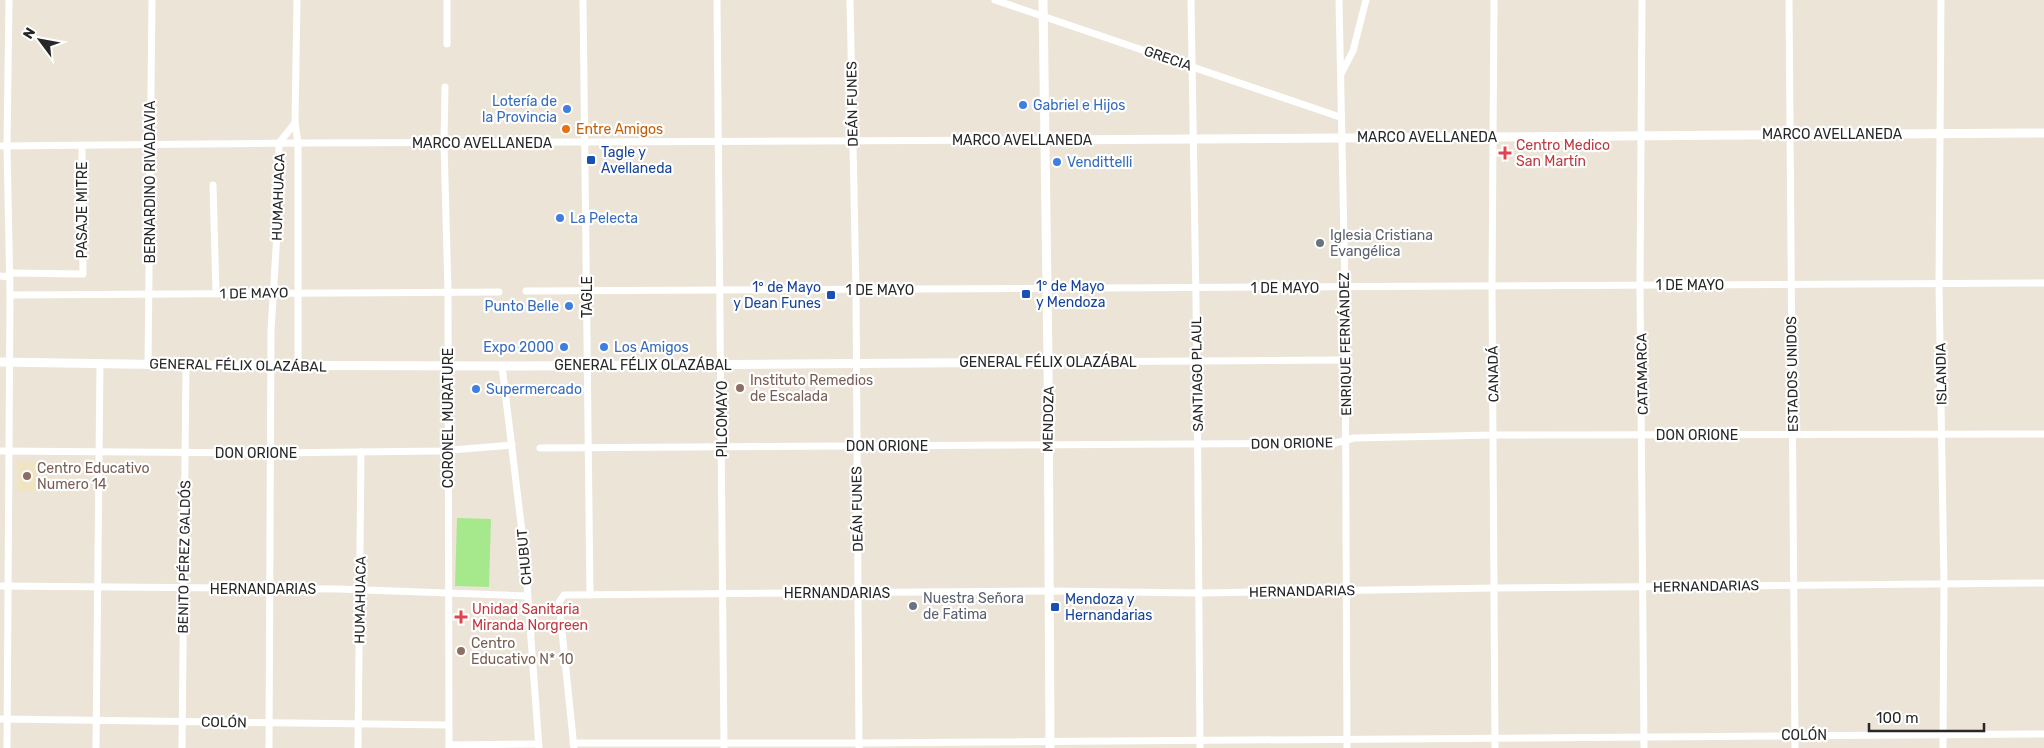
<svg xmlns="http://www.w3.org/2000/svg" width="2044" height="748" font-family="Rubik,sans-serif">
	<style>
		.education { fill: #f0e4c3 }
		.green { fill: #a6e98c }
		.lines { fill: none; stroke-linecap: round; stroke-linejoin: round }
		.minor { stroke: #fff; stroke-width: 7 }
		.tertiary { stroke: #fff; stroke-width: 9 }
		.shop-dot { fill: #3f7fe0; stroke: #fff; stroke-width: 2 }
		.food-dot { fill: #e8710a; stroke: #fff; stroke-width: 2 }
		.health-dot { fill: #e0444e; stroke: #fff; stroke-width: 2 }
		.transit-dot { fill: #1a4fb4; stroke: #fff; stroke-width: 2 }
		.worship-dot { fill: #6b7280; stroke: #fff; stroke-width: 2 }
		.education-dot { fill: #8d6e63; stroke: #fff; stroke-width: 2 }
		.labels { text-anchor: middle; stroke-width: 4.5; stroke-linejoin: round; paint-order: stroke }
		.street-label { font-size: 14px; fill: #272727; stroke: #fff }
		.shop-label { font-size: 14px; fill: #366cbe; stroke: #fff; text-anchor: start }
		.food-label { font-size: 14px; fill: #c56008; stroke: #fff; text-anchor: start }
		.health-label { font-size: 14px; fill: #be3a42; stroke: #fff; text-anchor: start }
		.transit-label { font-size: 14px; fill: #164399; stroke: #fff; text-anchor: start }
		.worship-label { font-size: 14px; fill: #5b616d; stroke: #fff; text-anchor: start }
		.education-label { font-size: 14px; fill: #785e54; stroke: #fff; text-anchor: start }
	</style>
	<rect width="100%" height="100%" fill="#ece4d6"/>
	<rect class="education" x="17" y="461" width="21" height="30"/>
	<path class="green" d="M457,518L491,519L489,587L455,586Z"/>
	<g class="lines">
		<g class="minor">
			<path d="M297,0L295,123L298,143V366"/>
			<path d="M447,0V44"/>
			<path d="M583,0L590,595"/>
			<path d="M717,0L724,748"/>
			<path d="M850,0L856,290L859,748"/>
			<path d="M995,0L1340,117"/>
			<path d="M1191,0L1197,362L1200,748"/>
			<path d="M1339,0L1345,288L1347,748"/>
			<path d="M1494,0L1492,286L1495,748"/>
			<path d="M1642,0L1640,285L1644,748"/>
			<path d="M1789,0L1795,748"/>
			<path d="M1941,0L1939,284L1944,583L1943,748"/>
			<path d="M1341,74L1353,51L1366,0"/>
			<path d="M445,87L444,143L448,292L449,748"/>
			<path d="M0,146L298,143L1046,140"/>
			<path d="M213,185L216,293"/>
			<path d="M10,273L83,274L82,146"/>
			<path d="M0,276L10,277"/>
			<path d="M526,291L2044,283"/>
			<path d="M10,295L499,292"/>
			<path d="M1048,362L1345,360"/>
			<path d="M148,364L152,0"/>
			<path d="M502,366L525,557L539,748"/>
			<path d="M540,448L1335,443L1354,438L1494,435L2044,434"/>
			<path d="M0,451L271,453L439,451L512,445"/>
			<path d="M0,586L338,589L527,596"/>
			<path d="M0,719L448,725"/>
			<path d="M573,743H859L2044,734"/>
			<path d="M449,745L538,744"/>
			<path d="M7,748L10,295L7,146L9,0"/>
			<path d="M96,748L100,363"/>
			<path d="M182,748L186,365"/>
			<path d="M269,748L271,331L278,216L279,143L295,123"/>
			<path d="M358,748L361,452"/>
			<path d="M574,748L559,602L564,595L1049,591L1199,593L1495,588L2044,583"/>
		</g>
		<g class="tertiary">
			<path d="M1043,0L1048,362L1050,748"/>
			<path d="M1046,140L2044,133"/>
			<path d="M0,362L186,365L520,366L1048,362"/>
		</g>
	</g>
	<g class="shop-dot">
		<circle cx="1023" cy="105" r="5"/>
		<circle cx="567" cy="109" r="5"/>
		<circle cx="1057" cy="162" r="5"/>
		<circle cx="560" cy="218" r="5"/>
		<circle cx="569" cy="306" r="5"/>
		<circle cx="564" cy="347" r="5"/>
		<circle cx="604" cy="347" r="5"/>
		<circle cx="476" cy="389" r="5"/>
	</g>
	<circle class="food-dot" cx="566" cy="129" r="5"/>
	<g class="health-dot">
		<path d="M1502.5 145.5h5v5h5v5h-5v5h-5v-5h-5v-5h5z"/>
		<path d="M458.5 609.5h5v5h5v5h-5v5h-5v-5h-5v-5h5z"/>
	</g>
	<g class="transit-dot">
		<rect x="586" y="155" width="10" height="10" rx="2.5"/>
		<rect x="1021" y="289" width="10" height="10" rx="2.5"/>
		<rect x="826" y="290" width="10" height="10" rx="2.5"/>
		<rect x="1050" y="602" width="10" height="10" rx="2.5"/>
	</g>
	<g class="worship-dot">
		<circle cx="1320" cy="243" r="5"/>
		<circle cx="913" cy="606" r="5"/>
	</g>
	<g class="education-dot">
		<circle cx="740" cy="388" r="5"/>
		<circle cx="27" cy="476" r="5"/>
		<circle cx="461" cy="651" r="5"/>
	</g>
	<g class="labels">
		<g class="street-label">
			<text transform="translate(1168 58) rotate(19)" y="5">GRECIA</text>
			<text transform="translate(852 104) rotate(-91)" y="5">DEÁN FUNES</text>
			<text x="1832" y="139">MARCO AVELLANEDA</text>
			<text x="1427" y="142">MARCO AVELLANEDA</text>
			<text x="1022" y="145">MARCO AVELLANEDA</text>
			<text x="482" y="148">MARCO AVELLANEDA</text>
			<text transform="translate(150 182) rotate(-90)" y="5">BERNARDINO RIVADAVIA</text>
			<text transform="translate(278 197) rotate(-88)" y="5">HUMAHUACA</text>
			<text transform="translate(82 210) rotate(-90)" y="5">PASAJE MITRE</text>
			<text x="1690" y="290">1 DE MAYO</text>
			<text x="1285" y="293">1 DE MAYO</text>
			<text x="880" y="295">1 DE MAYO</text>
			<text transform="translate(254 293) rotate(-1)" y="5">1 DE MAYO</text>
			<text transform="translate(587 297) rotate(-90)" y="5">TAGLE</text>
			<text transform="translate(1345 344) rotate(-91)" y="5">ENRIQUE FERNÁNDEZ</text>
			<text x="1048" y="367">GENERAL FÉLIX OLAZÁBAL</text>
			<text transform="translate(238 365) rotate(1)" y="5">GENERAL FÉLIX OLAZÁBAL</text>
			<text x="643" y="370">GENERAL FÉLIX OLAZÁBAL</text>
			<text transform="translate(1197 374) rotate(-91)" y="5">SANTIAGO PLAUL</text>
			<text transform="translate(1493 374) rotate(-91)" y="5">CANADÁ</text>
			<text transform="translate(1642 374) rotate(-91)" y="5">CATAMARCA</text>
			<text transform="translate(1792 374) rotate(-91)" y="5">ESTADOS UNIDOS</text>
			<text transform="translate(1941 374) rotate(-91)" y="5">ISLANDIA</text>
			<text transform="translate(448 418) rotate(-90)" y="5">CORONEL MURATURE</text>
			<text transform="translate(722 419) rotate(-90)" y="5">PILCOMAYO</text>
			<text transform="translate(1048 419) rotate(-89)" y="5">MENDOZA</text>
			<text x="1697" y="440">DON ORIONE</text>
			<text transform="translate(1292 443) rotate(-1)" y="5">DON ORIONE</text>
			<text x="887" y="451">DON ORIONE</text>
			<text x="256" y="458">DON ORIONE</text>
			<text transform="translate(857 509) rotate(-91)" y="5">DEÁN FUNES</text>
			<text transform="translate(184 557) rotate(-89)" y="5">BENITO PÉREZ GALDÓS</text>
			<text transform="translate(524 557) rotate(-95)" y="5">CHUBUT</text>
			<text transform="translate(1706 586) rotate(-1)" y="5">HERNANDARIAS</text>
			<text x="263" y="594">HERNANDARIAS</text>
			<text transform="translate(1302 591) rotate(-1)" y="5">HERNANDARIAS</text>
			<text x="837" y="598">HERNANDARIAS</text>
			<text transform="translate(360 600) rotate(-89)" y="5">HUMAHUACA</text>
			<text transform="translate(224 722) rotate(1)" y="5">COLÓN</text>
			<text x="1804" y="740">COLÓN</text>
		</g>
		<g class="shop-label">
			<text x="557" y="106" text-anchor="end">Lotería de<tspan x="557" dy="16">la Provincia</tspan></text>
			<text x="1033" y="110">Gabriel e Hijos</text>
			<text x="1067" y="167">Vendittelli</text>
			<text x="570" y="223">La Pelecta</text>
			<text x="559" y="311" text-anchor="end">Punto Belle</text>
			<text x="554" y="352" text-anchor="end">Expo 2000</text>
			<text x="614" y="352">Los Amigos</text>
			<text x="486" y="394">Supermercado</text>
		</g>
		<g class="food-label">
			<text x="576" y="134">Entre Amigos</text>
		</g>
		<g class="health-label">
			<text x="1516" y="150">Centro Medico<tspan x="1516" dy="16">San Martín</tspan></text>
			<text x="472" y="614">Unidad Sanitaria<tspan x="472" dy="16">Miranda Norgreen</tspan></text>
		</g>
		<g class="transit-label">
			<text x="601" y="157">Tagle y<tspan x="601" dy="16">Avellaneda</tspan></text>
			<text x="1036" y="291">1° de Mayo<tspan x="1036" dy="16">y Mendoza</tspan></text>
			<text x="821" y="292" text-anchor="end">1° de Mayo<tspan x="821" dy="16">y Dean Funes</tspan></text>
			<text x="1065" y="604">Mendoza y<tspan x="1065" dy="16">Hernandarias</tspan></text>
		</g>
		<g class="worship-label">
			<text x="1330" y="240">Iglesia Cristiana<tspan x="1330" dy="16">Evangélica</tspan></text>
			<text x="923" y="603">Nuestra Señora<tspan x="923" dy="16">de Fatima</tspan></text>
		</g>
		<g class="education-label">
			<text x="750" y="385">Instituto Remedios<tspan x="750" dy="16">de Escalada</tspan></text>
			<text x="37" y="473">Centro Educativo<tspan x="37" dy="16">Numero 14</tspan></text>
			<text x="471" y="648">Centro<tspan x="471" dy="16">Educativo N* 10</tspan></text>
		</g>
	</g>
	<g transform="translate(40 40) rotate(302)" stroke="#ffffff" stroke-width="4" paint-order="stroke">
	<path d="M0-4L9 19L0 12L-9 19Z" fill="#272727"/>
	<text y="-8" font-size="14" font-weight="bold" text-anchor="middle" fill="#272727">N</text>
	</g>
	<path d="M1869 723v8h115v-8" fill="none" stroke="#272727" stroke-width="2.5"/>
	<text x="1876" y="723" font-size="15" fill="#272727" stroke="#ffffff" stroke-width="4" paint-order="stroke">100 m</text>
</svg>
